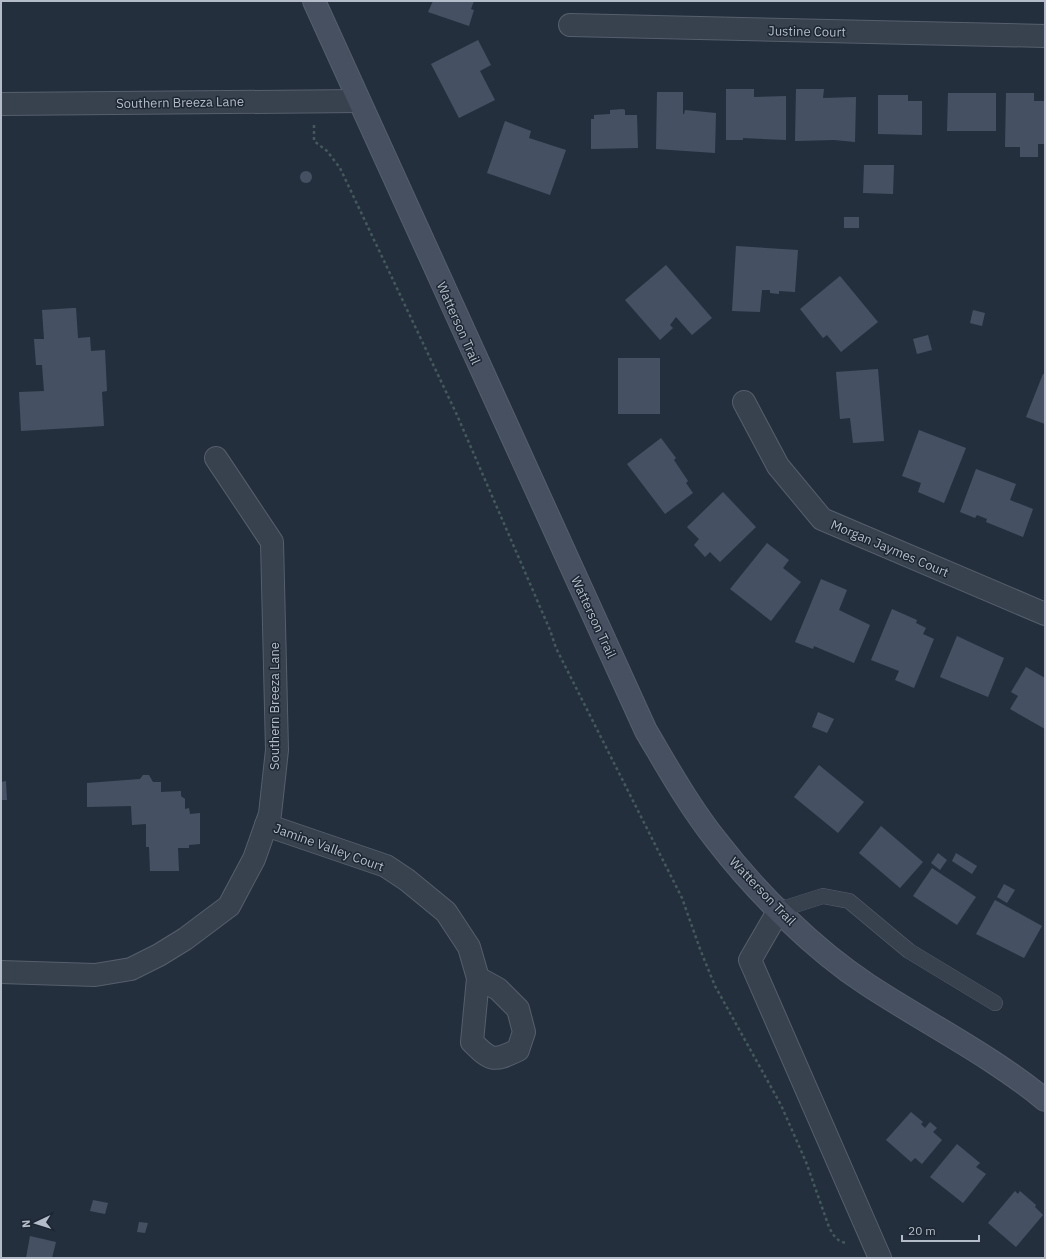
<svg xmlns="http://www.w3.org/2000/svg" width="1046" height="1259" font-family="'IBM Plex Sans',sans-serif">
	<style>
		.building { fill: #455162 }
		.lines { fill: none; stroke-linecap: round; stroke-linejoin: round }
		.service-casing { stroke: #565f6c; stroke-width: 16 }
		.minor-casing { stroke: #565f6c; stroke-width: 24 }
		.secondary-casing { stroke: #565f6c; stroke-width: 24 }
		.path { stroke: #44595c; stroke-width: 2.5; stroke-dasharray: 3 3; stroke-linecap: butt }
		.service { stroke: #38414e; stroke-width: 15 }
		.minor { stroke: #38414e; stroke-width: 22 }
		.secondary { stroke: #465061; stroke-width: 22 }
		.labels { text-anchor: middle; stroke-width: 3; stroke-linejoin: round; paint-order: stroke }
		.street-label { font-size: 13px; fill: #b4bcc9; stroke: #1d2633 }
	</style>
	<rect width="100%" height="100%" fill="#242f3e"/>
	<g class="building">
		<path d="M474,1L471,9L474,10L469,26L428,12L433,1Z"/>
		<path d="M478,40L491,65L480,71L495,100L459,118L431,64Z"/>
		<path d="M726,89H754V97L786,96V140L743,138V140H726Z"/>
		<path d="M796,89H824L823,98L856,97L855,142L834,140L795,141Z"/>
		<path d="M657,92H683V114H684L685,110L716,113L715,153L656,149Z"/>
		<path d="M948,93H996V131H947Z"/>
		<path d="M1006,93H1034V101H1045V144H1038V157H1020V147H1005Z"/>
		<path d="M878,95H908V101H922V135L878,134Z"/>
		<path d="M623,109L625,110V115H637L638,148L591,149V119H594V115L610,114V110Z"/>
		<path d="M505,121L531,131L529,138L566,150L550,195L487,173Z"/>
		<path d="M864,165H894L893,194L863,193Z"/>
		<circle cx="306" cy="177" r="6"/>
		<rect x="844" y="217" width="15" height="11"/>
		<path d="M736,246L798,250L795,292L779,291V294L770,293V290H762L760,312L732,311Z"/>
		<path d="M666,265L712,318L692,335L676,317L670,325L673,328L660,340L625,300Z"/>
		<path d="M840,276L878,322L841,352L827,335L823,338L800,309Z"/>
		<path d="M73,308H76L78,338L90,337L91,351L105,350L107,391L102,392L104,426L21,431L19,392L44,391L42,365H36L34,339H44L42,310Z"/>
		<path d="M973,310L985,313L982,326L970,323Z"/>
		<path d="M928,335L932,350L917,354L913,339Z"/>
		<rect x="618" y="358" width="42" height="56"/>
		<path d="M878,369L884,441L853,443L850,418L840,419L836,372Z"/>
		<path d="M1043,374H1045V424L1026,417Z"/>
		<path d="M919,430L966,448L944,503L918,492L921,483L902,476Z"/>
		<path d="M661,438L676,458L674,460L688,481L686,483L693,493L665,514L627,464Z"/>
		<path d="M976,469L1016,484L1010,500L1033,509L1023,537L986,522L987,519L977,515L975,518L960,512Z"/>
		<path d="M723,492L756,527L720,562L710,552L705,557L694,545L699,539L687,527Z"/>
		<path d="M767,543L789,560L783,568L801,582L771,621L730,589Z"/>
		<path d="M821,579L847,590L839,610L870,625L854,663L814,646L813,649L795,642Z"/>
		<path d="M892,609L917,620L916,623L926,628L923,634L934,639L914,688L895,680L899,671L871,660Z"/>
		<path d="M957,636L1004,658L988,697L940,677Z"/>
		<path d="M1026,667L1045,678V729L1010,709L1018,696L1011,692Z"/>
		<path d="M818,712L834,719L827,733L812,727Z"/>
		<path d="M819,765L864,802L838,833L794,797Z"/>
		<path d="M143,775H149L153,782H161V792L181,791V796L185,799V809L189,808L190,814L200,813V844L189,845V848H178L179,871H150L149,847H146V824L132,825L131,806L87,807V783L140,779Z"/>
		<path d="M6,781L7,800H1V782Z"/>
		<path d="M881,826L923,862L900,888L859,853Z"/>
		<path d="M938,853L947,860L940,870L931,863Z"/>
		<path d="M956,853L977,866L972,874L952,861Z"/>
		<path d="M932,868L976,897L957,925L913,896Z"/>
		<path d="M1004,884L1015,890L1007,903L997,897Z"/>
		<path d="M995,900L1042,926L1024,958L976,934Z"/>
		<path d="M911,1112L923,1122L921,1124L925,1128L930,1122L937,1128L933,1132L942,1140L922,1164L915,1158L911,1162L886,1140Z"/>
		<path d="M957,1144L980,1163L976,1167L986,1174L963,1203L930,1177Z"/>
		<path d="M1015,1191L1018,1194L1020,1191L1036,1205L1035,1207L1043,1215L1016,1247L988,1223Z"/>
		<path d="M93,1200L108,1203L105,1214L90,1211Z"/>
		<path d="M139,1222L148,1223L145,1233L137,1232Z"/>
		<path d="M30,1236L56,1242L52,1258H26Z"/>
	</g>
	<g class="lines">
		<g class="service-casing">
			<path id="service" d="M779,910L823,896L849,901L909,951L995,1003"/>
		</g>
		<g class="minor-casing">
			<g id="minor">
				<path d="M570,25L1045,36"/>
				<path d="M1,104L359,101"/>
				<path d="M744,402L778,466L822,519L1045,614"/>
				<path d="M266,825L386,866L407,880L446,912L469,947L478,978L472,1042C491,1061 493,1062 518,1050L524,1032L518,1009L498,989L478,978"/>
				<path d="M779,910L750,960L880,1258"/>
				<path d="M1,972L95,975L131,969L159,955L185,939L229,906L254,859L270,814L277,750L272,542L216,458"/>
			</g>
		</g>
		<g class="secondary-casing">
			<path id="secondary" d="M314,1L646,731C668,768 689,806 716,840C756,892 813,949 868,985C926,1023 992,1056 1045,1100"/>
		</g>
		<path class="path" d="M314,125V141L327,151L340,168L457,415L550,630L556,648L682,898L700,949L715,986L781,1105L806,1162L829,1227C833,1235 837,1242 847,1243"/>
		<use href="#service" class="service"/>
		<use href="#minor" class="minor"/>
		<use href="#secondary" class="secondary"/>
	</g>
	<g class="labels">
		<g class="street-label">
			<text transform="translate(807 31) rotate(1)" y="5">Justine Court</text>
			<text transform="translate(180 102) rotate(-1)" y="5">Southern Breeza Lane</text>
			<text transform="translate(459 323) rotate(66)" y="5">Watterson Trail</text>
			<text transform="translate(890 548) rotate(23)" y="5">Morgan Jaymes Court</text>
			<text transform="translate(594 617) rotate(65)" y="5">Watterson Trail</text>
			<text transform="translate(274 706) rotate(-90)" y="5">Southern Breeza Lane</text>
			<text transform="translate(329 847) rotate(20)" y="5">Jamine Valley Court</text>
			<text transform="translate(763 891) rotate(46)" y="5">Watterson Trail</text>
		</g>
	</g>
	<rect width="1046" height="1259" fill="none" stroke="#b4bcc9" stroke-width="4"/>
	<g transform="translate(36 1223) rotate(266)" stroke="#1d2633" stroke-width="3" paint-order="stroke">
	<path d="M0-3L7 15L0 10L-7 15Z" fill="#b4bcc9"/>
	<text y="-6" font-size="11" font-weight="bold" text-anchor="middle" fill="#b4bcc9">N</text>
	</g>
	<path d="M902 1235v6h77v-6" fill="none" stroke="#b4bcc9" stroke-width="2"/>
	<text x="908" y="1235" font-size="12" fill="#b4bcc9" stroke="#1d2633" stroke-width="3" paint-order="stroke">20 m</text>
</svg>
